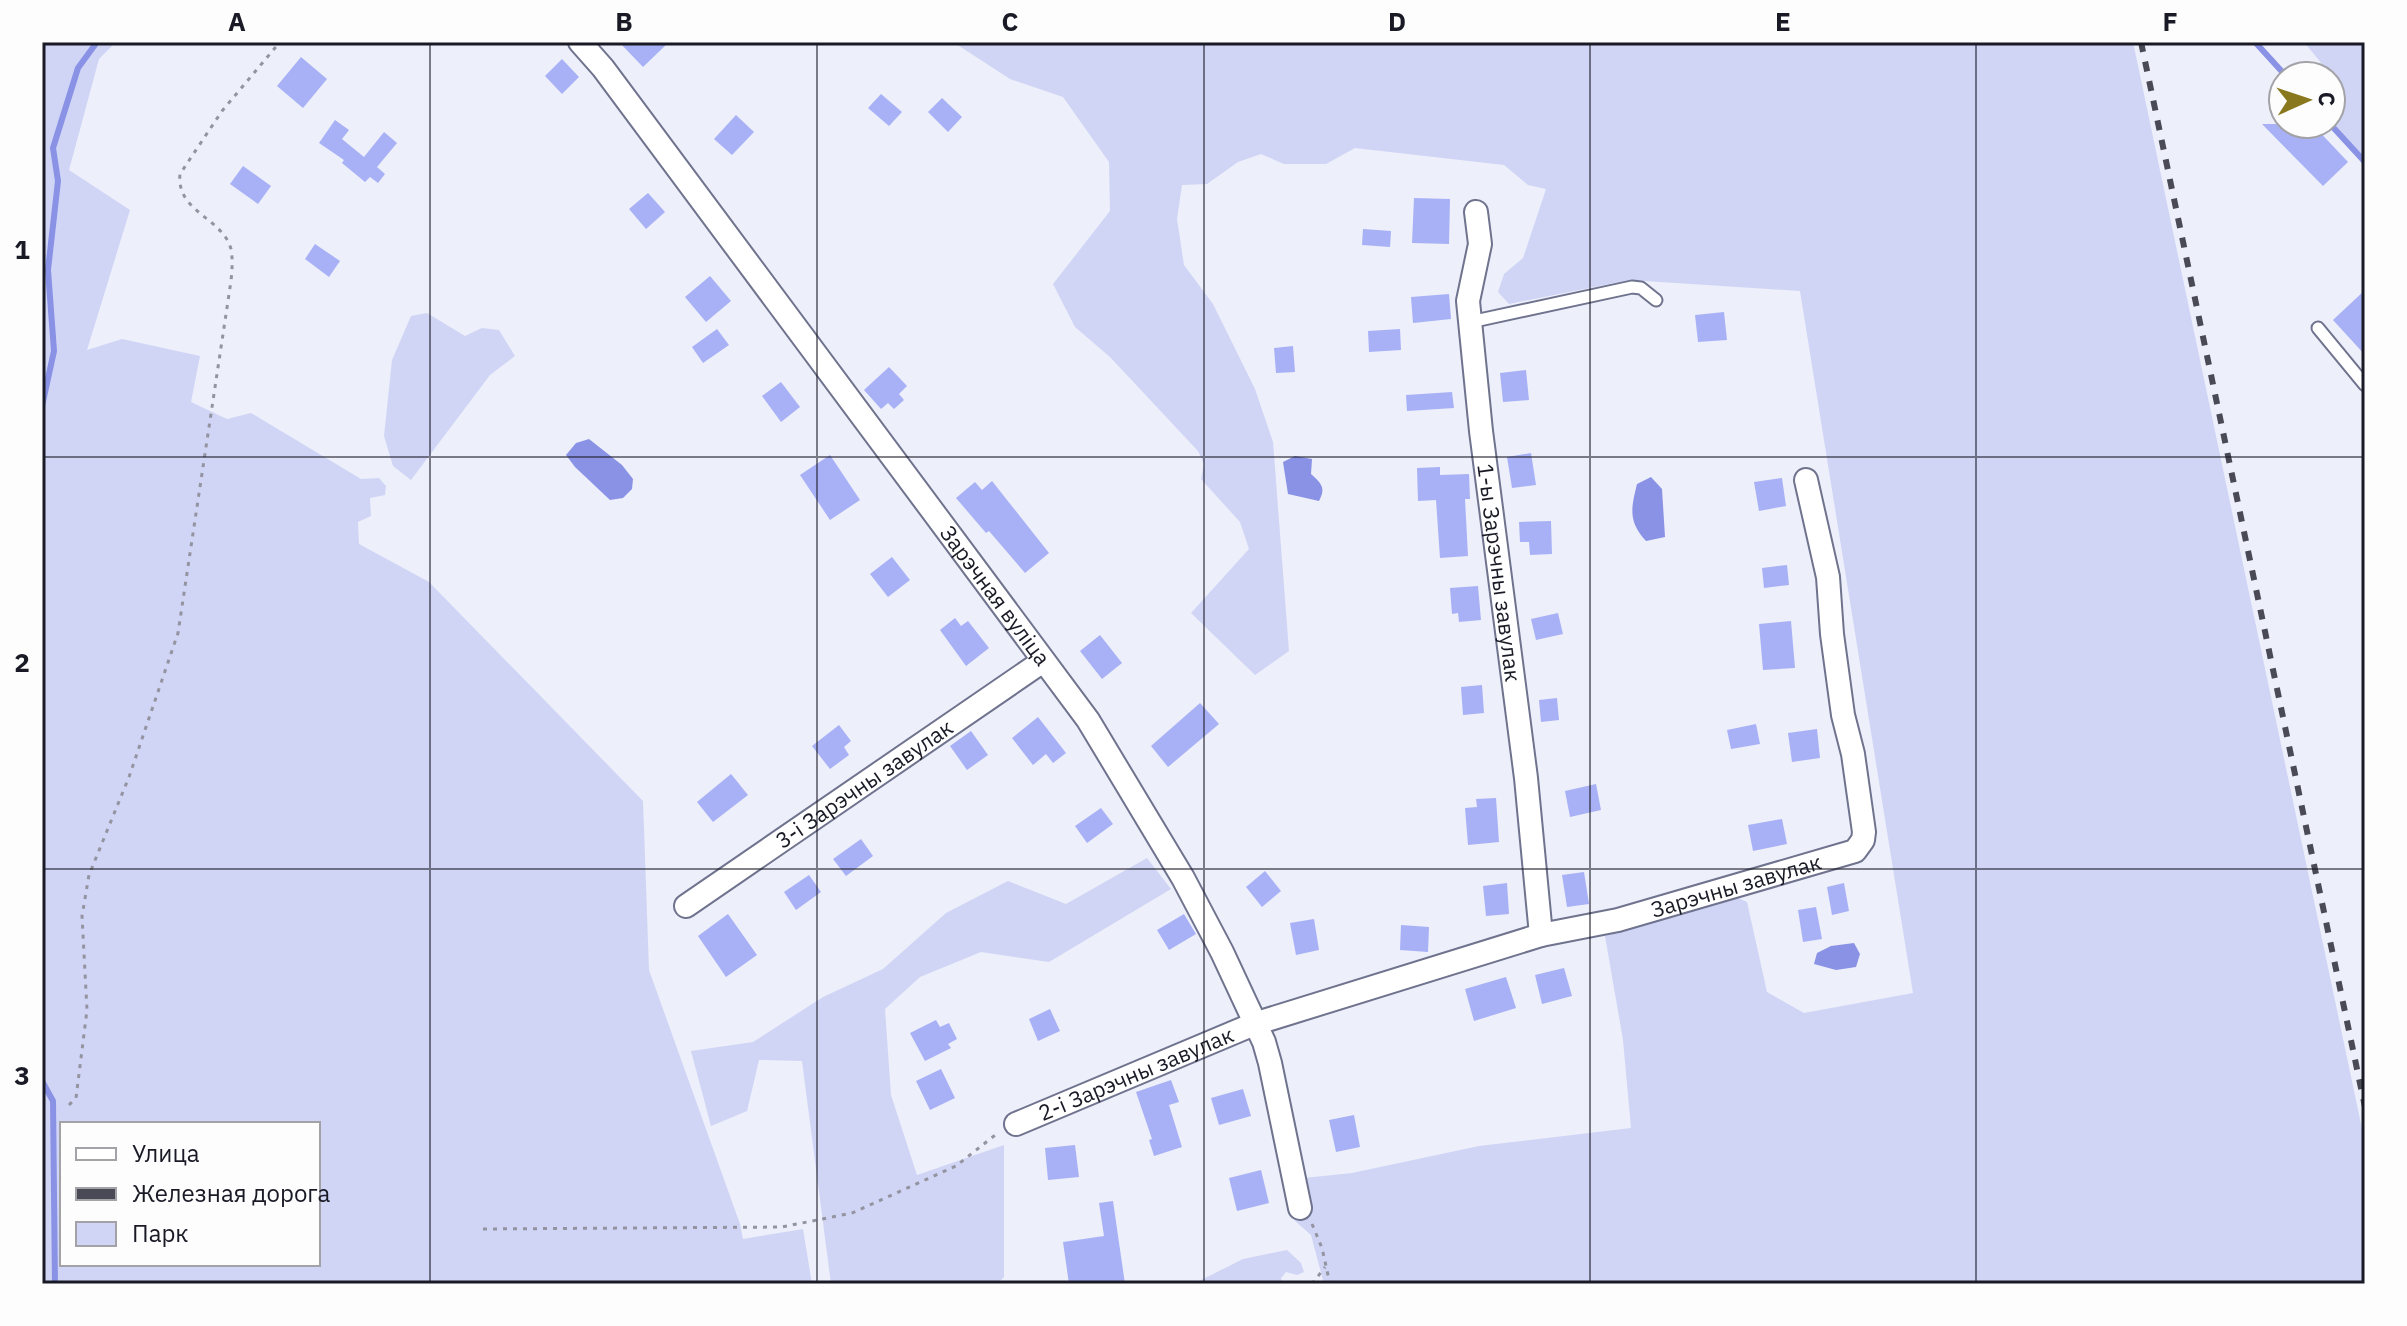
<svg xmlns="http://www.w3.org/2000/svg" width="2407" height="1326" font-family="'IBM Plex Sans',sans-serif">
	<style>
		.green { fill: #d0d5f5; fill-rule: evenodd }
		.water { fill: #8992e5 }
		.lines { fill: none; stroke-linecap: round; stroke-linejoin: round }
		.stream { stroke: #8992e5; stroke-width: 6 }
		.building { fill: #a8b1f5 }
		.lane-casing { stroke: #6f738d; stroke-width: 15 }
		.street-casing { stroke: #6f738d; stroke-width: 26 }
		.path { stroke: #9394a0; stroke-width: 3; stroke-dasharray: 4 6; stroke-linecap: butt }
		.lane { stroke: #fff; stroke-width: 11 }
		.street { stroke: #fff; stroke-width: 22 }
		.rail { stroke: #494a55; stroke-width: 6; stroke-dasharray: 10 10; stroke-linecap: butt }
		.grid { fill: none; stroke: #191a25; stroke-width: 2; stroke-opacity: 0.55 }
		.labels { text-anchor: middle; stroke-width: 6; stroke-linejoin: round; paint-order: stroke }
		.street-label { font-size: 22px; fill: #191a25; stroke: #fdfdfd }
		.neatline { fill: none; stroke: #191a25; stroke-width: 3 }
		.grid-label { font-size: 26px; text-anchor: middle; font-weight: bold; fill: #191a25 }
	</style>
	<rect width="100%" height="100%" fill="#edeffb"/>
	<g class="green">
		<path d="M42,42H116L99,59L69,170L130,210L87,350L122,339L200,356L191,402L227,419L251,413L361,479L379,478L386,486L385,495L370,498L371,516L358,522L359,544L429,582L643,801L649,970L740,1224L743,1239L803,1229L812,1284H42ZM318,1124V1264H62V1124Z"/>
		<path d="M953,42H2133L2365,1143V1284H1324L1311,1235L1294,1220L1285,1180L1352,1173L1479,1146L1631,1128L1623,1040L1605,936L1736,897L1747,902L1767,992L1804,1013L1913,993L1800,291L1629,280L1509,304L1498,292L1504,274L1523,258L1546,189L1528,185L1504,165L1355,148L1326,164H1284L1261,154L1238,162L1207,184L1182,185L1177,219L1184,265L1213,304L1255,389L1273,442L1289,651L1255,675L1191,613L1249,549L1240,522L1201,479L1204,464L1198,451L1110,357L1075,327L1053,284L1110,211L1109,162L1063,97L1010,79Z"/>
		<path d="M2304,42H2365V166L2329,124H2331V75Z"/>
		<path d="M427,313L465,336L482,328L499,330L515,356L490,375L411,480L393,466L384,436L392,360L411,316Z"/>
		<path d="M1147,858L1171,889L1049,962L981,952L920,977L885,1009L891,1095L917,1175L1004,1145V1277L997,1284H831L802,1061L759,1060L747,1111L711,1126L691,1051L753,1042L823,997L883,969L946,913L1008,881L1066,904Z"/>
		<path d="M1287,1250L1301,1263L1304,1272L1297,1275L1286,1272L1281,1278L1282,1284H1193L1243,1259Z"/>
	</g>
	<g class="water">
		<path d="M589,439L622,465L633,479L632,489L623,498L610,500L575,467L566,455L576,443Z"/>
		<path d="M1295,456L1312,459L1311,474C1322,484 1326,488 1319,501L1288,494L1283,462Z"/>
		<path d="M1651,477L1662,489L1665,537L1646,541C1628,521 1631,509 1637,484Z"/>
		<path d="M1854,943L1860,954L1856,967L1836,970L1814,964L1817,953L1831,946Z"/>
	</g>
	<g class="lines">
		<g class="stream">
			<path d="M2255,42L2286,76"/>
			<path d="M2330,124L2365,162"/>
			<path d="M42,406L54,351L48,270L58,181L53,148L78,68L97,42"/>
			<path d="M42,437V484"/>
			<path d="M42,1081L53,1101L55,1284"/>
		</g>
	</g>
	<g class="building">
		<path d="M619,42H669L643,67Z"/>
		<path d="M301,57L327,79L303,108L277,86Z"/>
		<path d="M562,59L579,77L562,94L545,76Z"/>
		<path d="M881,94L902,112L889,126L868,108Z"/>
		<path d="M942,98L962,117L948,132L928,112Z"/>
		<path d="M736,115L754,132L732,155L714,139Z"/>
		<path d="M335,120L349,130L342,139L364,157L384,132L397,143L377,167L385,174L378,183L370,177L365,182L342,163L344,160L319,143Z"/>
		<path d="M2262,124H2312L2348,162L2323,186Z"/>
		<path d="M243,166L271,186L258,204L230,184Z"/>
		<path d="M648,193L665,212L646,229L629,209Z"/>
		<path d="M1414,198L1450,199L1449,244L1412,243Z"/>
		<path d="M1363,229L1391,231L1390,247L1362,245Z"/>
		<path d="M315,244L340,261L329,277L305,259Z"/>
		<path d="M710,276L731,301L706,322L685,297Z"/>
		<path d="M2365,290V355L2333,320Z"/>
		<path d="M1449,294L1451,319L1413,323L1411,297Z"/>
		<path d="M1724,312L1727,340L1698,342L1695,315Z"/>
		<path d="M717,329L729,345L703,363L692,347Z"/>
		<path d="M1400,329L1401,350L1369,352L1368,331Z"/>
		<path d="M1293,346L1295,372L1276,373L1274,348Z"/>
		<path d="M889,367L907,386L899,394L904,400L894,409L888,403L881,409L864,390Z"/>
		<path d="M1526,370L1529,400L1503,402L1500,373Z"/>
		<path d="M781,382L800,407L781,422L762,396Z"/>
		<path d="M1452,392L1454,408L1407,411L1406,395Z"/>
		<path d="M1531,453L1536,485L1512,488L1507,457Z"/>
		<path d="M830,455L860,500L830,520L800,475Z"/>
		<path d="M1440,467V475L1469,474L1470,499H1465L1468,556L1440,558L1436,500L1418,501L1417,468Z"/>
		<path d="M1782,478L1786,506L1759,511L1754,482Z"/>
		<path d="M992,481L1049,553L1025,573L989,531L986,533L956,498L975,482L982,490Z"/>
		<path d="M1551,521L1552,554L1530,555L1529,542H1520L1519,522Z"/>
		<path d="M892,557L910,580L888,597L870,574Z"/>
		<path d="M1787,565L1789,585L1764,588L1762,568Z"/>
		<path d="M1478,586L1481,620L1459,622L1458,613L1452,614L1450,588Z"/>
		<path d="M1558,613L1563,634L1536,640L1531,619Z"/>
		<path d="M955,618L961,626L968,621L989,648L966,666L940,630Z"/>
		<path d="M1791,621L1795,668L1763,670L1759,624Z"/>
		<path d="M1100,635L1122,663L1102,679L1080,651Z"/>
		<path d="M1482,685L1484,713L1463,715L1461,687Z"/>
		<path d="M1557,698L1559,720L1541,722L1539,700Z"/>
		<path d="M1200,703L1219,724L1168,767L1151,746Z"/>
		<path d="M1038,717L1066,753L1053,763L1046,754L1033,765L1012,738Z"/>
		<path d="M1756,724L1760,744L1731,749L1727,730Z"/>
		<path d="M839,725L851,741L844,747L849,755L830,769L812,746Z"/>
		<path d="M1817,729L1820,758L1792,762L1788,733Z"/>
		<path d="M971,731L988,755L967,770L950,746Z"/>
		<path d="M731,774L748,795L713,822L697,802Z"/>
		<path d="M1596,784L1601,810L1570,817L1565,791Z"/>
		<path d="M1496,798L1499,842L1468,845L1465,808L1477,807L1476,799Z"/>
		<path d="M1101,808L1113,824L1087,843L1075,826Z"/>
		<path d="M1782,819L1787,844L1753,851L1748,825Z"/>
		<path d="M861,839L873,856L846,876L833,859Z"/>
		<path d="M1265,871L1281,891L1262,907L1246,887Z"/>
		<path d="M1584,872L1589,904L1567,907L1562,875Z"/>
		<path d="M809,875L821,892L796,910L784,892Z"/>
		<path d="M1507,883L1509,914L1486,916L1483,886Z"/>
		<path d="M1844,883L1849,911L1832,915L1827,887Z"/>
		<path d="M1816,907L1822,939L1803,942L1798,910Z"/>
		<path d="M728,914L757,955L726,977L698,936Z"/>
		<path d="M1184,914L1196,934L1169,950L1157,930Z"/>
		<path d="M1314,919L1319,950L1296,955L1290,923Z"/>
		<path d="M1401,925L1429,927L1428,952L1400,950Z"/>
		<path d="M1564,968L1572,996L1542,1004L1535,975Z"/>
		<path d="M1506,977L1516,1008L1474,1021L1465,989Z"/>
		<path d="M1050,1009L1060,1031L1038,1041L1029,1019Z"/>
		<path d="M936,1020L940,1027L949,1023L957,1039L948,1044L951,1048L925,1061L910,1033Z"/>
		<path d="M941,1069L955,1098L930,1110L916,1081Z"/>
		<path d="M1171,1080L1179,1102L1169,1105L1182,1147L1154,1156L1149,1140L1152,1139L1136,1092Z"/>
		<path d="M1243,1089L1251,1116L1219,1125L1211,1098Z"/>
		<path d="M1354,1115L1360,1147L1336,1152L1329,1120Z"/>
		<path d="M1075,1145L1079,1177L1048,1180L1045,1148Z"/>
		<path d="M1261,1170L1269,1203L1237,1211L1229,1178Z"/>
		<path d="M1113,1201L1125,1284H1069L1063,1242L1104,1236L1099,1203Z"/>
	</g>
	<g class="lines">
		<g class="lane-casing">
			<g id="lane">
				<path d="M1470,322L1632,287L1641,288L1656,300"/>
				<path d="M2318,328L2365,385"/>
			</g>
		</g>
		<g class="street-casing">
			<g id="street">
				<path id="s1" d="M580,42L603,68L1088,720L1183,878L1222,952L1264,1042L1270,1063L1300,1208"/>
				<path id="s2" d="M1476,212L1480,244L1468,301L1481,431L1526,778L1541,935"/>
				<path id="s3" d="M686,906L1043,661"/>
				<path id="s4" d="M1016,1124L1254,1024L1541,935L1618,920L1855,851L1863,840L1864,832L1853,754L1843,715L1832,634L1828,577L1806,480"/>
			</g>
		</g>
		<g class="path">
			<path d="M69,1105L76,1098L87,1010L82,916L89,875L129,777L178,633L231,281C232,270 233,260 231,249C222,217 176,212 180,174L222,111L280,42"/>
			<path d="M1312,1224L1322,1248L1330,1284"/>
			<path d="M483,1229L782,1227L852,1213L956,1166L999,1132"/>
			<path d="M1312,1284L1325,1267"/>
		</g>
		<use href="#lane" class="lane"/>
		<use href="#street" class="street"/>
		<path class="rail" d="M2141,42L2365,1107"/>
	</g>
	<path class="grid" d="M430,42V1284M817,42V1284M1204,42V1284M1590,42V1284M1976,42V1284M42,457H2365M42,869H2365"/>
	<g class="labels">
		<g class="street-label">
			<text dy="8" stroke="none"><textPath href="#s2" startOffset="364">1-ы Зарэчны завулак</textPath></text>
			<text dy="8" stroke="none"><textPath href="#s1" startOffset="692">Зарэчная вуліца</textPath></text>
			<text dy="8" stroke="none"><textPath href="#s3" startOffset="216">3-і Зарэчны завулак</textPath></text>
			<text dy="8" stroke="none"><textPath href="#s4" startOffset="760">Зарэчны завулак</textPath></text>
			<text dy="8" stroke="none"><textPath href="#s4" startOffset="130">2-і Зарэчны завулак</textPath></text>
		</g>
	</g>
	<rect width="2407" height="1326" fill="none" stroke="#fdfdfd" stroke-width="88"/>
	<rect x="60" y="1122" width="260" height="144" fill="#fdfdfd" stroke="#a2a2a7" stroke-width="2"/>
	<rect x="76" y="1148" width="40" height="12" fill="#ffffff" stroke="#a2a2a7" stroke-width="2"/>
	<text x="132" y="1162" font-size="24" fill="#191a25">Улица</text>
	<rect x="76" y="1188" width="40" height="12" fill="#494a55" stroke="#a2a2a7" stroke-width="2"/>
	<text x="132" y="1202" font-size="24" fill="#191a25">Железная дорога</text>
	<rect x="76" y="1222" width="40" height="24" fill="#d0d5f5" stroke="#a2a2a7" stroke-width="2"/>
	<text x="132" y="1242" font-size="24" fill="#191a25">Парк</text>
	<g transform="translate(2307 100) rotate(87)"><circle r="38" fill="#fdfdfd" stroke="#a2a2a7" stroke-width="2"/>
	<path d="M0-6L14 30L0 20L-14 30Z" fill="#89781d"/>
	<text y="-12" font-size="22" font-weight="bold" text-anchor="middle" fill="#191a25">С</text>
	</g>
	<rect x="44" y="44" width="2319" height="1238" class="neatline"/>
	<g class="grid-label">
		<text x="237" y="31">A</text>
		<text x="624" y="31">B</text>
		<text x="1010" y="31">C</text>
		<text x="1397" y="31">D</text>
		<text x="1783" y="31">E</text>
		<text x="2170" y="31">F</text>
		<text x="22" y="259">1</text>
		<text x="22" y="672">2</text>
		<text x="22" y="1085">3</text>
	</g>
</svg>
